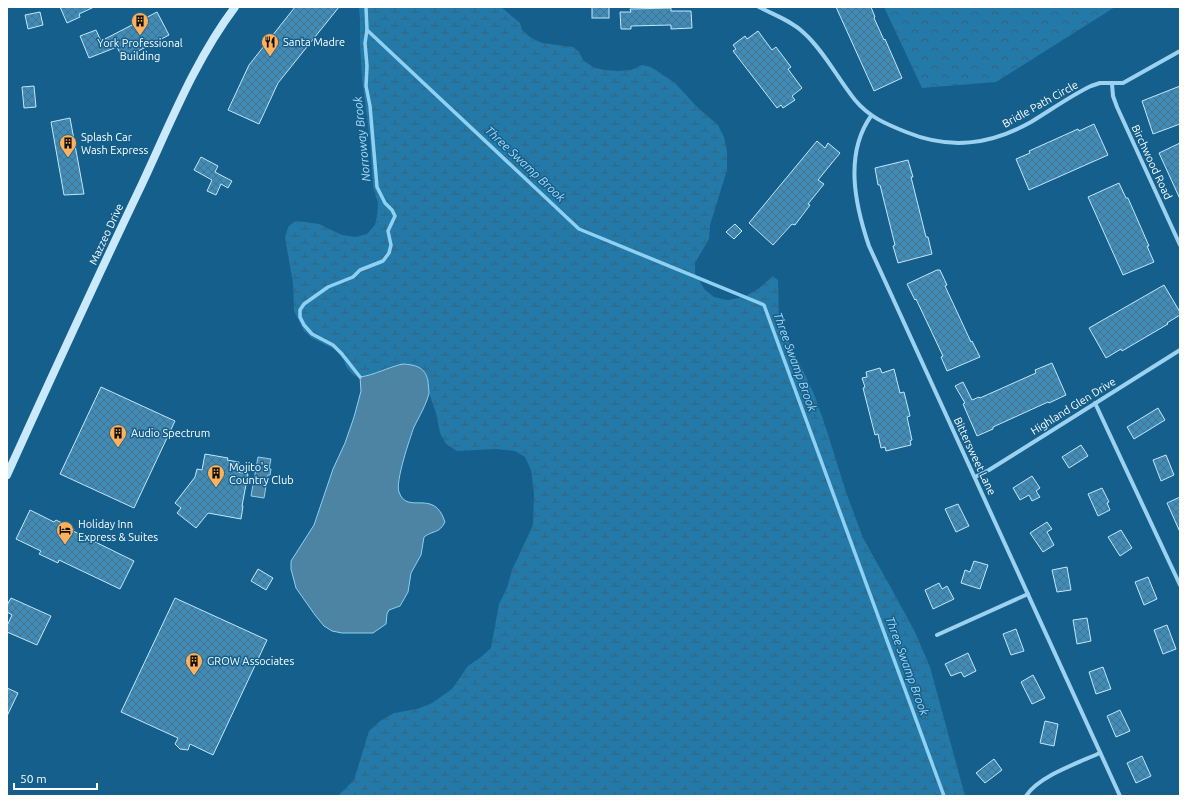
<svg xmlns="http://www.w3.org/2000/svg" width="1187" height="803" font-family="Ubuntu,sans-serif">
	<style>
		.forest { fill: url(#forest-crowns) }
		.wetland { fill: url(#wetland-marsh) }
		.water { fill: #4d84a3; stroke: #8ed1f3 }
		.lines { fill: none; stroke-linecap: round; stroke-linejoin: round }
		.stream { stroke: #8ed1f3; stroke-width: 3.5 }
		.building { fill: url(#building-cross-hatch); stroke: #c3e7fb }
		.street { stroke: #9cd2f0; stroke-width: 4 }
		.secondary { stroke: #cae9fb; stroke-width: 8 }
		.labels { text-anchor: middle; stroke-width: 3; stroke-linejoin: round; paint-order: stroke }
		.poi-label { font-size: 11px; fill: #fff; stroke: #145f8b; text-anchor: start }
		.street-label { font-size: 11px; fill: #fff; stroke: #145f8b }
		.water-label { font-size: 12px; font-style: italic; fill: #a8dcf7; stroke: #145f8b }
	</style>
	<defs>
		<pattern id="forest-crowns" width="20" height="18" patternUnits="userSpaceOnUse"><rect width="20" height="18" fill="#2379a8"/><path d="M2 6a3 3 0 1 1 6 0M12 15a3 3 0 1 1 6 0" fill="none" stroke="#38627a"/></pattern>
		<pattern id="wetland-marsh" width="20" height="14" patternUnits="userSpaceOnUse"><rect width="20" height="14" fill="#2379a8"/><path d="M1 5h8M5 5V1M11 12h8M15 12V8" fill="none" stroke="#38627a"/></pattern>
		<pattern id="building-cross-hatch" width="8" height="8" patternUnits="userSpaceOnUse"><rect width="8" height="8" fill="#418cb6"/><path d="M0 0l8 8M0 8l8-8" fill="none" stroke="#45728c"/></pattern>
	</defs>
	<rect width="100%" height="100%" fill="#145f8b"/>
	<path class="forest" d="M884,7H1115L996,82L922,88Z"/>
	<path class="wetland" d="M359,7H501L520,23L522,30L530,37L542,43L573,47L579,52L583,60L593,67L604,70L618,71L631,70L642,65L651,67L675,83L698,108L718,125L724,137L727,151V170L710,225L709,239L695,263V273L705,290L714,297L728,300L744,297L758,289L773,276L778,280L779,319L814,394L825,425L846,492L863,538L890,586L915,632L930,667L965,796H338L354,780L369,731L380,721L394,713L417,709L432,703L452,689L468,666L481,657L491,648L499,604L507,588L512,570L533,525L534,494L531,470L525,457L515,451L496,449L457,451L446,444L440,433L436,413L429,393L428,383L403,364L392,366L368,376L360,377L354,376L347,368L344,361L336,350L312,338L304,331L294,311L293,283L285,238L288,227L295,221L305,222L319,224L342,235L356,237L367,234L375,225L377,216L378,203L373,187L370,139L362,80L360,44V20Z"/>
	<g class="water">
		<path d="M403,364C416,365 425,367 428,381C428,384 429,390 429,393C427,403 419,417 414,427C410,438 395,482 399,492C407,516 434,487 445,522C439,534 433,530 424,537L421,555L411,573L408,592L400,606L389,610L387,614L386,624L373,633H342L332,631L324,626L315,615L296,588L291,569V561L314,525L333,469L345,443L354,417L361,391L360,377C375,375 388,367 403,364Z"/>
		<path d="M258,457L271,459L269,469H271L270,475H268L264,498L251,496Z"/>
	</g>
	<g class="lines">
		<g class="stream">
			<path d="M367,30L579,229L764,305L944,796"/>
			<path d="M360,377L342,354L333,345L312,334L304,325L300,317V310L304,304L328,287L353,277L360,270L383,261L389,253L391,245L388,231L395,216L392,210L385,203L377,187L370,106L366,86L367,66L365,43L367,30L366,7"/>
		</g>
	</g>
	<g class="building">
		<path d="M60,7H94L79,14L80,17L67,23Z"/>
		<path d="M295,7H339L278,83L259,124L228,110L249,65Z"/>
		<rect x="592" y="7" width="17" height="11"/>
		<path d="M836,7H871L875,17L874,18L884,40L885,39L902,78L874,91Z"/>
		<path d="M671,8V11H691L692,28L671,29V25L631,26V29H621L620,12H631L630,9Z"/>
		<path d="M40,12L43,25L28,29L25,15Z"/>
		<path d="M157,12L169,35L123,59L117,47L89,58L80,36L96,30L101,41Z"/>
		<path d="M758,31L772,50L776,47L791,67L788,69L802,88L792,96L795,100L783,108L781,105L777,108L733,51L736,49L733,45L745,36L747,39Z"/>
		<path d="M34,86L36,107L24,108L22,87Z"/>
		<path d="M1180,86V124L1153,134L1142,101Z"/>
		<path d="M70,118L84,194L64,195L51,122Z"/>
		<path d="M1094,124L1108,155L1029,190L1016,159L1030,153L1029,151L1078,129L1079,131Z"/>
		<path d="M817,141L825,148L828,143L840,153L818,180L824,184L808,204L810,205L795,225L792,224L773,245L749,223Z"/>
		<path d="M1180,143V199L1159,153Z"/>
		<path d="M201,157L218,166L215,172L232,181L228,188L221,184L216,195L207,191L212,180L194,170Z"/>
		<path d="M908,160L913,177H911L926,237H928L932,254L898,263L893,246L895,245L880,185H878L875,168Z"/>
		<path d="M1119,183L1126,198H1128L1149,246H1147L1154,262L1123,275L1088,197Z"/>
		<path d="M735,224L742,231L734,239L726,232Z"/>
		<path d="M937,270H940L947,285L945,286L971,342L972,341L980,357L947,371L941,357L943,356L916,299L915,300L907,284Z"/>
		<path d="M1164,285L1180,312V315L1167,323L1168,324L1122,351L1121,349L1106,358L1089,328Z"/>
		<path d="M1052,363L1066,395L1049,403L1048,402L993,427V429L977,436L963,404L965,403L955,386L963,382L972,400L979,397L980,398L1036,373L1035,370Z"/>
		<path d="M880,368L882,373L894,369L900,393L904,392L910,416L907,417L912,440L910,441L911,445L886,451L885,447L881,448L878,434L875,435L863,388L865,387L862,378L867,377L866,372Z"/>
		<path d="M101,387L175,421L134,508L60,474Z"/>
		<path d="M1158,408L1165,420L1134,439L1127,427Z"/>
		<path d="M1081,445L1088,456L1069,468L1062,457Z"/>
		<path d="M205,454L228,458L227,460L239,462L237,472L248,474L242,506H243L241,519L208,513L196,528L177,513L181,508L175,503L195,477L197,469L202,470Z"/>
		<path d="M1166,455L1174,475L1161,481L1153,460Z"/>
		<path d="M1032,476L1040,488L1036,491L1040,497L1032,501L1029,495L1020,500L1013,488Z"/>
		<path d="M1102,488L1109,502L1107,503L1110,510L1098,516L1088,494Z"/>
		<path d="M1180,497V532L1167,503Z"/>
		<path d="M958,504L969,526L956,532L945,509Z"/>
		<path d="M30,510L54,522L56,520L74,529L73,531L134,561L120,589L59,560L58,563L39,554L41,551L16,539Z"/>
		<path d="M1047,522L1052,529L1047,532L1054,545L1043,552L1030,533Z"/>
		<path d="M1121,530L1132,548L1120,556L1108,537Z"/>
		<path d="M974,561L988,565L980,589L961,583L965,570L970,572Z"/>
		<path d="M1067,567L1071,590L1057,592L1052,570Z"/>
		<path d="M258,569L273,578L266,590L251,581Z"/>
		<path d="M1148,577L1157,599L1144,605L1135,582Z"/>
		<path d="M939,583L942,589L947,586L954,599L933,609L925,590Z"/>
		<path d="M11,598L51,616L37,645L7,632V626L12,615L7,612V605Z"/>
		<path d="M175,598L267,640L213,755L190,744L188,750L180,749L175,744L178,738L121,712Z"/>
		<path d="M1087,618L1091,641L1077,644L1073,620Z"/>
		<path d="M1167,625L1176,649L1163,654L1154,630Z"/>
		<path d="M1016,629L1024,651L1011,655L1003,634Z"/>
		<path d="M968,653L976,671L964,677L961,672L951,676L945,664Z"/>
		<path d="M1103,667L1111,689L1096,694L1089,672Z"/>
		<path d="M1033,675L1045,698L1032,704L1021,682Z"/>
		<path d="M7,688L18,693L7,716Z"/>
		<path d="M1120,710L1130,731L1116,737L1107,716Z"/>
		<path d="M1045,721L1058,724L1054,746L1040,743Z"/>
		<path d="M1142,756L1151,776L1136,783L1127,763Z"/>
		<path d="M994,759L1002,770L985,783L976,773Z"/>
	</g>
	<g class="lines">
		<g class="street">
			<path d="M759,7C774,15 792,21 804,33C824,51 838,79 855,100C869,117 886,124 906,132C950,150 990,145 1031,122C1051,110 1070,96 1091,86L1100,83H1123L1180,51"/>
			<path d="M1112,84L1113,96L1117,107L1180,245"/>
			<path d="M871,116C844,154 855,205 869,246L1120,796"/>
			<path d="M1095,403L1180,585"/>
			<path d="M975,477L989,470L1180,350"/>
			<path d="M937,635L1028,594"/>
			<path d="M1026,796C1039,776 1078,763 1100,753"/>
		</g>
		<path class="secondary" d="M7,475C51,378 96,280 142,184C170,124 195,60 235,7"/>
	</g>
	<defs>
		<g id="building-pin" transform="scale(0.9)"><path d="M0 17L-7.5 6A9.5 9.5 0 1 1 7.5 6Z" fill="#ffb05b" stroke="#145f8b"/><path d="M-4-6H4V6H1V3H-1V6H-4ZM-2.5-4.3h1.7v1.8h-1.7ZM.8-4.3h1.7v1.8H.8ZM-2.5-1h1.7V.8h-1.7ZM.8-1h1.7V.8H.8Z" fill="#111"/></g>
		<g id="restaurant-pin" transform="scale(0.9)"><path d="M0 17L-7.5 6A9.5 9.5 0 1 1 7.5 6Z" fill="#ffb05b" stroke="#145f8b"/><path d="M-5-6h1v4h1v-4h1v4h1v-4h1v5L-1.5 .5V6h-2V.5L-5-1ZM5-6V6H3V1.5H1.5Q1.5-4 5-6Z" fill="#111"/></g>
		<g id="hotel-pin" transform="scale(0.9)"><path d="M0 17L-7.5 6A9.5 9.5 0 1 1 7.5 6Z" fill="#ffb05b" stroke="#145f8b"/><path d="M-6-4.5h1.5V1H6V5H4.5V3h-9V5H-6ZM-4 0a1.8 1.8 0 1 1 3.6 0ZM.5 0V-2.5h3Q6-2.5 6 0Z" fill="#111"/></g>
	</defs>
	<g fill-rule="evenodd">
		<use href="#building-pin" x="140" y="21"/>
		<use href="#restaurant-pin" x="270" y="42"/>
		<use href="#building-pin" x="68" y="143"/>
		<use href="#building-pin" x="118" y="433"/>
		<use href="#building-pin" x="216" y="473"/>
		<use href="#hotel-pin" x="65" y="530"/>
		<use href="#building-pin" x="194" y="661"/>
	</g>
	<g class="labels">
		<g class="poi-label">
			<text x="283" y="46">Santa Madre</text>
			<text x="140" y="47" text-anchor="middle">York Professional<tspan x="140" dy="13">Building</tspan></text>
			<text x="81" y="141">Splash Car<tspan x="81" dy="13">Wash Express</tspan></text>
			<text x="131" y="437">Audio Spectrum</text>
			<text x="229" y="471">Mojito's<tspan x="229" dy="13">Country Club</tspan></text>
			<text x="78" y="528">Holiday Inn<tspan x="78" dy="13">Express &amp; Suites</tspan></text>
			<text x="207" y="665">GROW Associates</text>
		</g>
		<g class="street-label">
			<text transform="translate(1040 104) rotate(-29)" y="4">Bridle Path Circle</text>
			<text transform="translate(1152 162) rotate(65)" y="4">Birchwood Road</text>
			<text transform="translate(106 234) rotate(-65)" y="4">Mazzeo Drive</text>
			<text transform="translate(1073 406) rotate(-32)" y="4">Highland Glen Drive</text>
			<text transform="translate(975 456) rotate(65)" y="4">Bittersweet Lane</text>
		</g>
		<g class="water-label">
			<text transform="translate(362 139) rotate(-96)" y="4">Norroway Brook</text>
			<text transform="translate(525 164) rotate(43)" y="4">Three Swamp Brook</text>
			<text transform="translate(795 362) rotate(70)" y="4">Three Swamp Brook</text>
			<text transform="translate(907 666) rotate(70)" y="4">Three Swamp Brook</text>
		</g>
	</g>
	<rect width="1187" height="803" fill="none" stroke="#ffffff" stroke-width="16"/>
	<path d="M14 783v6h83v-6" fill="none" stroke="#ffffff" stroke-width="2"/>
	<text x="20" y="783" font-size="12" fill="#ffffff" stroke="#145f8b" stroke-width="3" paint-order="stroke">50 m</text>
</svg>
